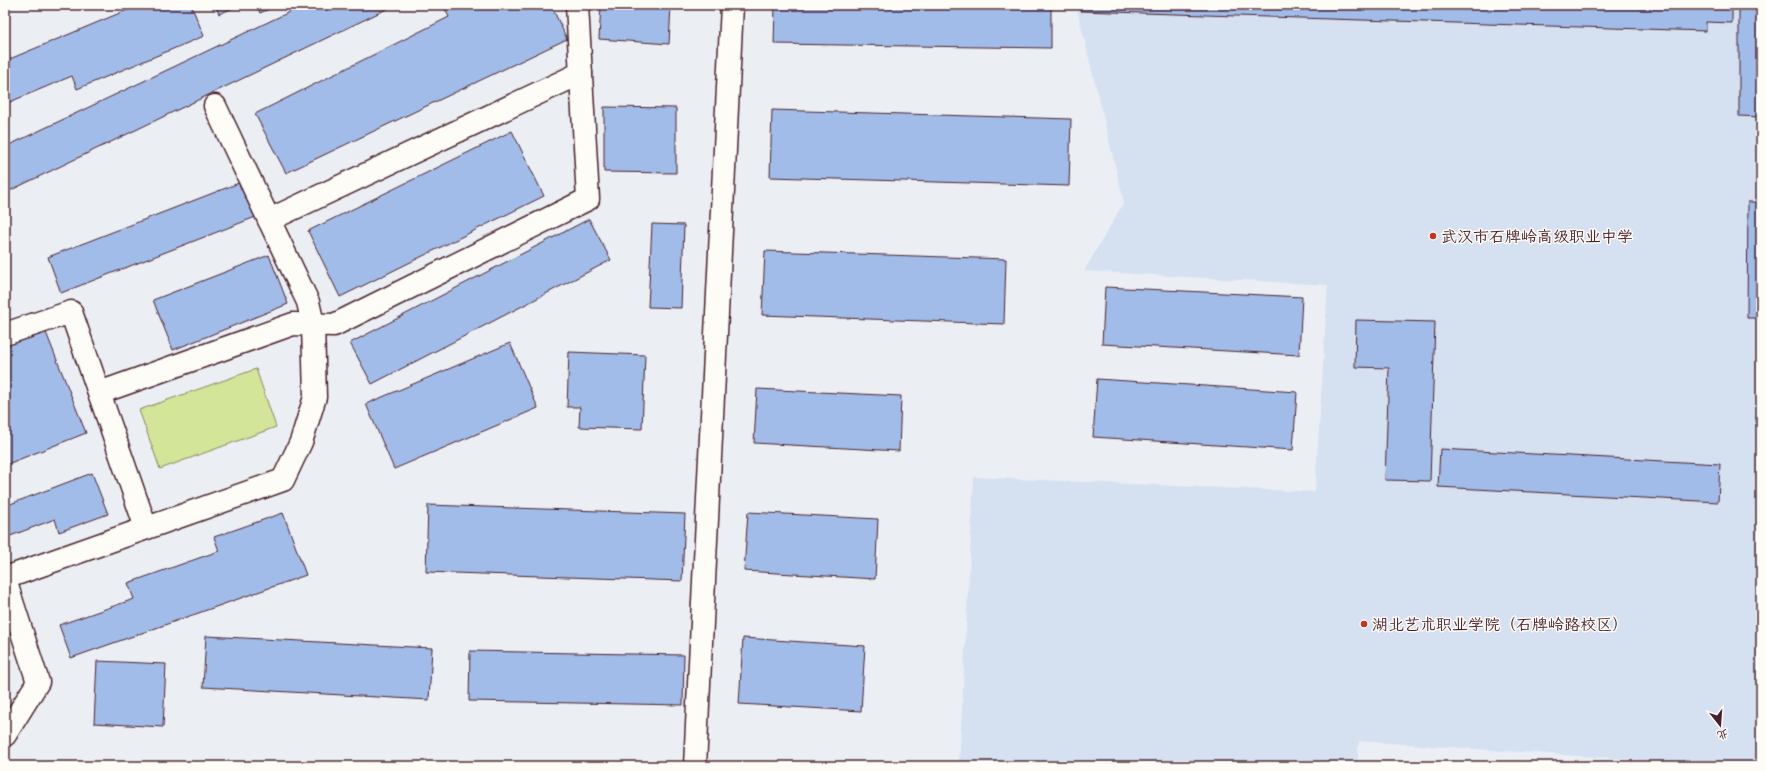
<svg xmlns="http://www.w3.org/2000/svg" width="1766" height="771" font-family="Caveat,'LXGW WenKai TC',sans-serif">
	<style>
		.built { fill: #d5e0f1 }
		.green { fill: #d3e599; stroke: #8e8262 }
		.building { fill: #a2bce9; stroke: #4a1f2b }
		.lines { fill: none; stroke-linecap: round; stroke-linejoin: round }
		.minor-casing { stroke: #4a1f2b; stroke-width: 25 }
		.minor { stroke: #fdfcf7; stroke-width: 22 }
		.poi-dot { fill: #c8321e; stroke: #fdfcf7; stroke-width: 1.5 }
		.labels { text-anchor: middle; stroke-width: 3; stroke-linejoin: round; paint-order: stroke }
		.poi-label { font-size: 16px; fill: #4a1f2b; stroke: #fdfcf7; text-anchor: start }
	</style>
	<rect width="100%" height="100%" fill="#ebeff4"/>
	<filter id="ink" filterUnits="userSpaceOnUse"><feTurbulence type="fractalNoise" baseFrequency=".025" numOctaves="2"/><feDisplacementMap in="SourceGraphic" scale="8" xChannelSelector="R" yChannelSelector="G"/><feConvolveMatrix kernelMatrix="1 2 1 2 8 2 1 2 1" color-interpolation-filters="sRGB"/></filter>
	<g filter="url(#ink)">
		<path class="built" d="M1076,5H1761V766H1728L1359,741L1357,766H959L974,477L1315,492L1328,285L1084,271L1124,202Z"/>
		<path class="green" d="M256,369L276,427L160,469L139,410Z"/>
		<g class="building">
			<path d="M139,5H191L204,36L77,89L72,76L5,104V61Z"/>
			<path d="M215,5H240L219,14Z"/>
			<path d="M257,5H278L260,13Z"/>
			<path d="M304,5H395L5,193V147Z"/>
			<path d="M443,5H551L567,39L286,173L255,114L449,17Z"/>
			<path d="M601,5H671L669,44L599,39Z"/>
			<path d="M775,5H1051V48L774,44Z"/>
			<path d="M1081,5H1732V23L1706,22V31L1080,11Z"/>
			<path d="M1739,5H1761V117L1739,116Z"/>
			<path d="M604,107L676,108V173L604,172Z"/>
			<path d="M772,110L1071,119L1069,186L770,177Z"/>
			<path d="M512,131L544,196L340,297L308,231Z"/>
			<path d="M244,181L258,216L61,293L48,257Z"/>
			<path d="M1748,202H1761V318H1747Z"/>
			<path d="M589,219L611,260L372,384L350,343Z"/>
			<path d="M652,224L684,225L681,308L648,307Z"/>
			<path d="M765,251L1006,259L1004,324L762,315Z"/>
			<path d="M269,255L288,304L173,350L153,300Z"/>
			<path d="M1105,287L1302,297L1299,355L1102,344Z"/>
			<path d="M1356,320L1435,322L1430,481L1385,480L1389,368L1355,367Z"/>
			<path d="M45,330L86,433L5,465V346Z"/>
			<path d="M510,343L538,408L394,469L366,404Z"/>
			<path d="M569,352L645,355L642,429L579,427L580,407H567Z"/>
			<path d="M1097,379L1297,392L1293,450L1093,437Z"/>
			<path d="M757,389L901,396L899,451L754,443Z"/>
			<path d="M1761,409V499H1759Z"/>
			<path d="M1440,449L1720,464L1718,502L1438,487Z"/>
			<path d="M92,473L108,514L59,532L55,519L5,538V506Z"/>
			<path d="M428,505L685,514L682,581L426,572Z"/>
			<path d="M748,512L878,519L875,579L744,571Z"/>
			<path d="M283,513L306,575L71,658L59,625L134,599L128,583L219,551L214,537Z"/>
			<path d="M206,636L432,648L429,700L203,687Z"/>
			<path d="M743,638L865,646L861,711L739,704Z"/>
			<path d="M470,651L684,655L683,705L469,701Z"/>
			<path d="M97,661L166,664L163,727L94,723Z"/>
			<path d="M87,763L153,766H87Z"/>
		</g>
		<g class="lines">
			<g class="minor-casing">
				<g id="minor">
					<path d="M269,220L581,73"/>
					<path d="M5,334L71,312L146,528"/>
					<path d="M99,393L293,324L334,325L588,199L577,5"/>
					<path d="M5,578L283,480L301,442L315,397L313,324L308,302L215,106"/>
					<path d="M5,580L38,682L5,735"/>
					<path d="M695,766L732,5"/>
				</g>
			</g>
			<use href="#minor" class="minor"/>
		</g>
	</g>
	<g class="poi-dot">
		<circle cx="1433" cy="236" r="4"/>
		<circle cx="1364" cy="624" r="4"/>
	</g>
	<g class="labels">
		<g class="poi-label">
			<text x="1441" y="242">武汉市石牌岭高级职业中学</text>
			<text x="1372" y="630">湖北艺术职业学院（石牌岭路校区）</text>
		</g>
	</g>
	<rect width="1766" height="771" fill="none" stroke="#fdfcf7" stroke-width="20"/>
	<rect x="10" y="10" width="1746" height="751" fill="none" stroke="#4a1f2b" stroke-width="1.5" filter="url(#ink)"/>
	<g transform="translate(1720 725) rotate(163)" stroke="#fdfcf7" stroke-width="3" paint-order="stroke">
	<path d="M0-3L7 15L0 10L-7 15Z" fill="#4a1f2b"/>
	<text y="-6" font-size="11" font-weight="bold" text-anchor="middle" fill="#4a1f2b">北</text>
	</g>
</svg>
